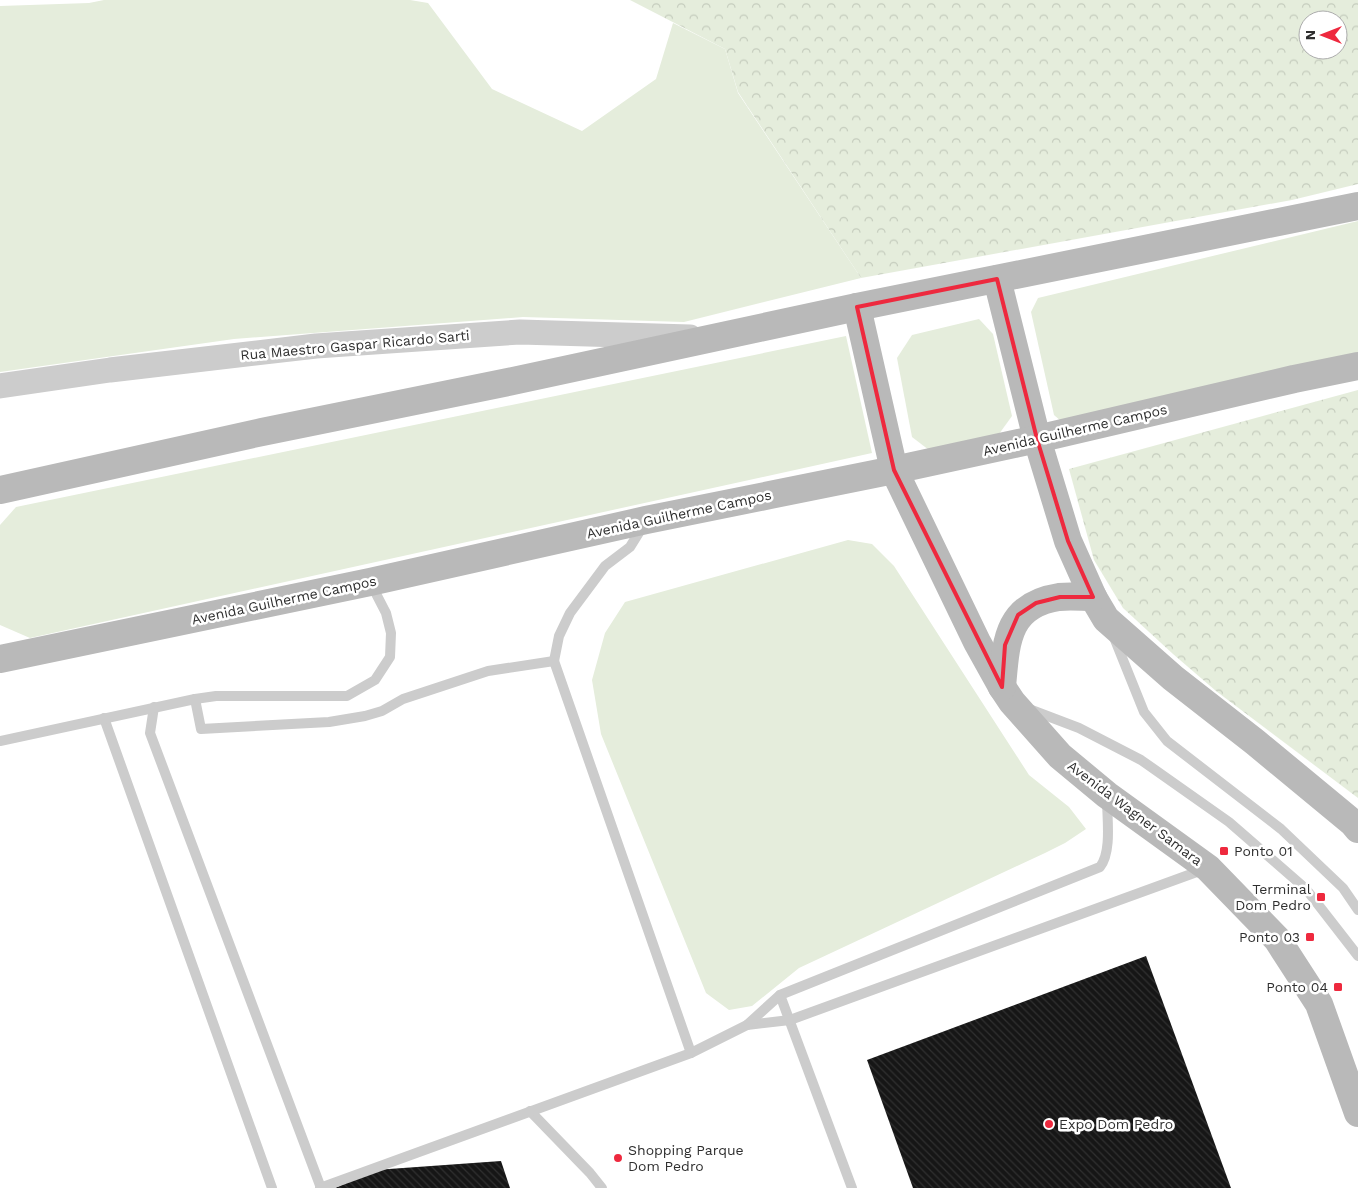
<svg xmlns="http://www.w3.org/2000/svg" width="1358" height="1188" font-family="'Work Sans',sans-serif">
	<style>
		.green { fill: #e5eddc }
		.forest { fill: url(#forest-crowns); fill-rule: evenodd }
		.building { fill: url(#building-back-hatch) }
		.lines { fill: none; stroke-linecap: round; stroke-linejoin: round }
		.service { stroke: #ccc; stroke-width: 10 }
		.tertiary { stroke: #ccc; stroke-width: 25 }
		.secondary { stroke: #b9b9b9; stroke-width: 28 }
		.marked { fill: none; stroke: #ee293e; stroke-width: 4; stroke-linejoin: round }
		.poi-dot { fill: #ee293e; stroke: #fff; stroke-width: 2 }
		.labels { text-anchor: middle; stroke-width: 5; stroke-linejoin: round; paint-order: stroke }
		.street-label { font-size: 14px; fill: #2f2f2f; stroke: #fff }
		.poi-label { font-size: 14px; fill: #2f2f2f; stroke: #fff; text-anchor: start }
	</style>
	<defs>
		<pattern id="forest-crowns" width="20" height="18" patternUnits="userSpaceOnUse" patternTransform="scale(1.25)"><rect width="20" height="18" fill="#e5eddc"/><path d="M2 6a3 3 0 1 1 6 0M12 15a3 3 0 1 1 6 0" fill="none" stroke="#c5ccbd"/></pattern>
		<pattern id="building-back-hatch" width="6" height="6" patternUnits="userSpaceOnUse" patternTransform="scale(1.25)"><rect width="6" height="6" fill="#161616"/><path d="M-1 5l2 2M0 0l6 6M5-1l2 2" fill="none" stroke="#303030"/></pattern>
	</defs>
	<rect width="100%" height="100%" fill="#fff"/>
	<g class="green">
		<path d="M104,0H410L428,3L492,89L582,131L656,79L673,23L725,49L738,93L861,278L684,322L523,317L234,339L0,372V6L89,3Z"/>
		<path d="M1358,221V355L1062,422L1054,415L1031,312L1038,298Z"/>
		<path d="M979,319L993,334L1012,416L999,434L929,450L912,437L897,358L912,335Z"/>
		<path d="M846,336L872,453L30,638L0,625V525L16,507Z"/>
		<path d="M848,540L872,544L894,566L1029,775L1069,807L1086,829L1065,843L1045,853L799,968L752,1006L729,1010L706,993L601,734L592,680L605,633L625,602Z"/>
	</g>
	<g class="forest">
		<path d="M630,0H1358V184L1292,200L861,278L738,92L725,49ZM1308,20H1338V50H1308Z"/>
		<path d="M1358,390V798L1216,691L1173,654L1123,608L1094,560L1069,469Z"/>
	</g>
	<g class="building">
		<path d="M1146,956L1231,1188H913L867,1060Z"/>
		<path d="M501,1161L510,1188H335L375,1170Z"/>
	</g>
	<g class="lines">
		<g class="service">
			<path d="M1113,635L1144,712L1167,741L1281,829L1343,888L1358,910"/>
			<path d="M554,661L559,636L570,613L605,566L630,547L643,526"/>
			<path d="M195,699L201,729L329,722L365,716L382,711L403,699L488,671L554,661L691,1053"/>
			<path d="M154,707L150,733L321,1188"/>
			<path d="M1029,709L1079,728L1141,760L1229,822L1306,889L1358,956"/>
			<path d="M104,718L272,1188"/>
			<path d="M0,741L195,699L216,696H347L375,680L390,657L391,633L386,613L371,584"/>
			<path d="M780,995L852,1188"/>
			<path d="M747,1025L790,1020L1205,869"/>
			<path d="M530,1111L590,1173L602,1188"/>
			<path d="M320,1188L691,1053L747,1025L780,995L1100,867C1112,852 1107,818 1107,799"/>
		</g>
		<path class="tertiary" d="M0,386L110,370L316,346L520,332L690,337"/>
		<g class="secondary">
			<path d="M997,279L1037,439L1068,541L1093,597L1106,619L1173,678L1255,742L1353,823L1358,829"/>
			<path d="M857,307L894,470L977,642L1002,687L1012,702L1060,756L1107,795L1208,868L1277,939L1319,1004L1358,1113"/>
			<path d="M0,490L262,432L508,382L857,307L1358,206"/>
			<path d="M0,659L370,582L646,520L894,470L1037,439L1294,379L1358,366"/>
			<path d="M1002,687C1006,643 1006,605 1059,597C1070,596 1082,597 1093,597"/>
		</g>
	</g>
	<path class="marked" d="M997,279L1037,439L1068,541L1093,597H1060L1036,603L1018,615L1005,645L1002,687L894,470L857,307Z"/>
	<g class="poi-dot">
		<rect x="1219" y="846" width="10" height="10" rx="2.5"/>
		<rect x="1316" y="892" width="10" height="10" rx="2.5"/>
		<rect x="1305" y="932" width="10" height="10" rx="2.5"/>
		<rect x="1333" y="982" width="10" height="10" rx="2.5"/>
		<circle cx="1049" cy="1124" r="5"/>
		<circle cx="618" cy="1158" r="5"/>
	</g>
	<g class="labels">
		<g class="street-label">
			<text transform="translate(355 345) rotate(-5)" y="5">Rua Maestro Gaspar Ricardo Sarti</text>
			<text transform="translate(1075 430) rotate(-13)" y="5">Avenida Guilherme Campos</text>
			<text transform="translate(679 514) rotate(-12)" y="5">Avenida Guilherme Campos</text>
			<text transform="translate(284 600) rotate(-12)" y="5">Avenida Guilherme Campos</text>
			<text transform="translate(1135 813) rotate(37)" y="5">Avenida Wagner Samara</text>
		</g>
		<g class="poi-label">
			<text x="1234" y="856">Ponto 01</text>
			<text x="1311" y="894" text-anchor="end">Terminal<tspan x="1311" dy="16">Dom Pedro</tspan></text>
			<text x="1300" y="942" text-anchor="end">Ponto 03</text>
			<text x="1328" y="992" text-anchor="end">Ponto 04</text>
			<text x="1059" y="1129">Expo Dom Pedro</text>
			<text x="628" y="1155">Shopping Parque<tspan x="628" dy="16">Dom Pedro</tspan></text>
		</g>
	</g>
	<g transform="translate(1323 35) rotate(270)"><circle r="24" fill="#ffffff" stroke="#acacac"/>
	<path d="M0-4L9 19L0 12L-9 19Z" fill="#ee293e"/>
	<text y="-8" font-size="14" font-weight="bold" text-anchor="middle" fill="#2f2f2f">N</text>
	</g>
</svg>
